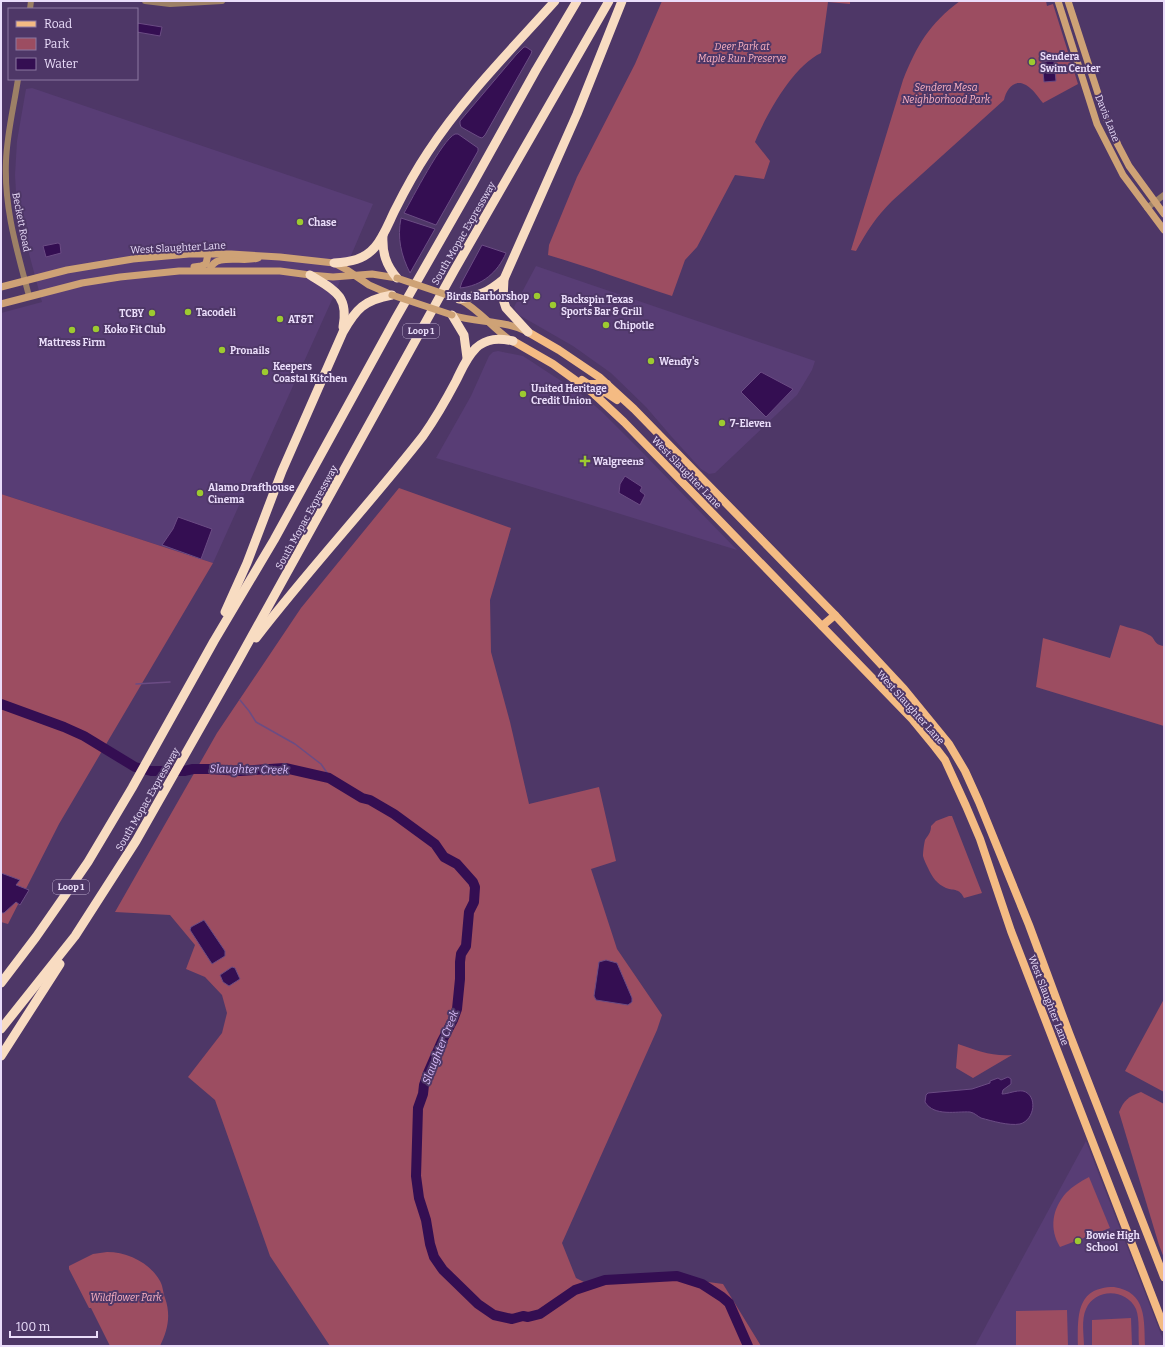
<svg xmlns="http://www.w3.org/2000/svg" width="1165" height="1347" font-family="Bitter,serif">
	<style>
		.built { fill: #583d75 }
		.green { fill: #9c4d61 }
		.water { fill: #340e52; stroke: #6b4c84 }
		.lines { fill: none; stroke-linecap: round; stroke-linejoin: round }
		.stream { stroke: #6b4c84; stroke-width: 1.5 }
		.river { stroke: #340e52; stroke-width: 10 }
		.tertiary { stroke: #9d8066; stroke-width: 6 }
		.secondary { stroke: #cea276; stroke-width: 7 }
		.primary { stroke: #f4bb83; stroke-width: 8 }
		.motorway { stroke: #f8dcc2; stroke-width: 9 }
		.secondary-bridge { stroke: #cea276; stroke-width: 7 }
		.poi-dot { fill: #9dca30; stroke: #4e3767; stroke-width: 1.5 }
		.labels { text-anchor: middle; stroke-width: 4; stroke-linejoin: round; paint-order: stroke }
		.shield { fill: #4e3767; stroke: #bbabce; stroke-width: 1 }
		.shield-label { font-size: 9px; font-weight: bold; fill: #eaddfa }
		.park-label { font-size: 10px; font-style: italic; fill: #fbb2c1; stroke: #4e3767 }
		.poi-label { font-size: 10px; font-weight: bold; fill: #eaddfa; stroke: #4e3767; text-anchor: start }
		.street-label { font-size: 10px; fill: #eaddfa; stroke: #4e3767 }
		.water-label { font-size: 11px; font-style: italic; fill: #dabffb; stroke: #4e3767 }
	</style>
	<rect width="100%" height="100%" fill="#4e3767"/>
	<g class="built">
		<path d="M32,88L373,204L335,293L213,563L1,494V313L42,302L17,209L15,175L17,141L26,89Z"/>
		<path d="M536,266L815,361L812,370L797,395L715,473L709,474L701,469L671,436L646,407L611,373L573,346L519,315L516,311L514,307Z"/>
		<path d="M498,351L523,356L581,394L601,411L643,453L737,550L588,504L436,458L471,396L489,356L493,352Z"/>
		<path d="M1086,1141L1164,1342V1346H975Z"/>
	</g>
	<g class="green">
		<path d="M662,1H850V4L828,2L821,53C793,66 766,115 755,142L770,161L764,179L735,175L697,247L685,260L672,296C631,283 590,267 548,255L549,245L577,177L635,64Z"/>
		<path d="M960,1H1046L1047,6L1053,4L1078,84L1043,103C1038,97 1033,89 1026,85C1014,78 1006,90 1004,100L892,201C876,217 867,231 856,251L851,250L903,80C917,45 929,24 960,1Z"/>
		<path d="M399,488L511,528L490,600L491,652L510,722L529,804L599,787L616,861L591,869L617,949L662,1015L657,1030L562,1243L576,1278L590,1285L671,1277L723,1284L761,1346H330L270,1256L215,1100L188,1077L222,1033L227,1013L222,995L205,977L186,969L195,945L170,915L115,912L217,733L301,608Z"/>
		<path d="M1,494L213,563L59,824L8,924L1,922Z"/>
		<path d="M1120,625C1129,628 1141,630 1149,635C1156,638 1153,645 1164,646V726L1036,687L1043,638L1110,658Z"/>
		<path d="M949,816H952L982,893L964,898C959,888 955,891 946,888C937,884 932,877 928,868C926,864 924,860 923,856C923,852 924,844 925,840C928,835 931,833 931,826L936,821Z"/>
		<path d="M1164,999V1092L1125,1071Z"/>
		<path d="M958,1044C976,1050 993,1057 1012,1055L973,1078L956,1068Z"/>
		<path d="M1141,1092L1164,1104V1258L1159,1245L1119,1112C1124,1100 1128,1097 1141,1092Z"/>
		<path d="M1089,1177L1110,1228L1060,1247C1049,1229 1052,1209 1066,1193C1073,1186 1081,1181 1089,1177Z"/>
		<path d="M107,1252C128,1252 150,1263 160,1281C163,1286 163,1293 165,1298C171,1315 168,1330 160,1346H110L91,1308H89L69,1269V1266L93,1254Z"/>
		<path d="M1114,1287C1147,1292 1144,1320 1145,1346H1139C1138,1334 1140,1320 1136,1309C1126,1288 1095,1288 1086,1309C1081,1320 1084,1335 1084,1346H1078C1078,1318 1075,1287 1114,1287Z"/>
		<path d="M1067,1310L1068,1346H1016V1311Z"/>
		<path d="M1131,1318L1132,1346H1092V1320Z"/>
	</g>
	<g class="water">
		<path d="M137,23L162,27L160,36L137,32Z"/>
		<path d="M524,47H526L532,51L531,54L485,135L482,138L479,137L461,127L460,124V121L516,55Z"/>
		<path d="M1054,61L1056,81L1044,82L1042,62Z"/>
		<path d="M455,134H458L478,148V151L436,225L404,213C412,199 442,140 455,134Z"/>
		<path d="M401,218L435,229L410,273C401,255 397,238 401,218Z"/>
		<path d="M58,243L60,244L61,253L46,257L43,246Z"/>
		<path d="M482,245L506,253C498,272 482,286 460,288L462,282Z"/>
		<path d="M761,372L793,389L766,417L741,392Z"/>
		<path d="M625,476L642,487L640,491L645,495L640,505L619,493L620,484Z"/>
		<path d="M178,517L212,529L201,559L162,545L173,529Z"/>
		<path d="M1,873L20,880L16,885L29,890L20,905L16,902L4,913H1Z"/>
		<path d="M204,920L225,951V956L212,964L190,930L191,927Z"/>
		<path d="M606,960L617,963L632,998V1002L628,1005L596,1000L594,996L599,962Z"/>
		<path d="M232,967L235,968L240,979L229,986L223,982L220,975Z"/>
		<path d="M1008,1077L1011,1079V1084L1003,1090L1002,1094C1008,1094 1016,1090 1023,1091C1038,1095 1035,1120 1020,1124C1009,1126 992,1121 981,1118C977,1116 975,1113 970,1112C957,1111 934,1117 925,1102L926,1095L928,1093L972,1089L990,1083V1081L998,1078L1001,1080Z"/>
	</g>
	<g class="lines">
		<g class="stream">
			<path d="M136,684L170,682"/>
			<path d="M240,700L249,711L256,722L295,744L321,764L332,780"/>
		</g>
		<path class="river" d="M1,704L64,727L84,736L135,767L151,771H184L193,769H209L240,771L285,768L329,778L362,798L370,800L394,814L435,844L444,857L457,864L473,882L475,887L474,902L469,912L466,946L461,954L460,962V979L457,1009L453,1020L442,1041L428,1073L424,1085L423,1094L418,1108L416,1176L419,1198L426,1220L430,1244L434,1257L443,1270L478,1304L494,1315L512,1319L523,1316L528,1317L540,1314L575,1290L605,1280L677,1276L702,1284L722,1297L729,1303L748,1346"/>
		<g class="tertiary">
			<path d="M145,1L170,4L222,1"/>
			<path d="M30,9L31,1"/>
			<path d="M18,79C14,106 7,133 6,161C4,209 17,250 29,296"/>
			<path d="M1147,208L1164,195"/>
		</g>
		<g class="secondary">
			<path d="M1058,1L1097,124L1123,175L1164,230"/>
			<path d="M1068,1L1105,115L1118,145L1129,166L1164,214"/>
			<path d="M194,267L201,266L206,264L208,254"/>
			<path d="M210,270C214,252 244,263 258,258"/>
			<path d="M1,287L67,270L133,259L189,254H231L280,257L334,263L347,270L369,285L392,295"/>
			<path d="M459,299C480,310 491,327 510,340"/>
			<path d="M1,304L82,283L120,277L179,271H280L310,275L333,277L372,274L397,278"/>
			<path d="M452,315C476,323 503,320 526,331"/>
		</g>
		<g class="primary">
			<path d="M528,332L559,350L599,377L634,409L835,615L904,689L949,744L965,771L979,802L1029,925L1069,1033L1164,1277"/>
			<path d="M513,341L553,364L593,393L624,422L912,719L935,747L945,760L966,806L980,839L1011,931L1164,1327"/>
			<path d="M582,380L588,384H607"/>
			<path d="M595,395L605,392L617,400"/>
			<path d="M822,626L835,615"/>
		</g>
		<g class="motorway">
			<path d="M383,235C382,253 386,265 397,278"/>
			<path d="M334,263C350,262 364,260 375,247C384,236 389,222 395,210C405,190 416,170 428,152C464,97 511,50 555,1"/>
			<path d="M310,275C334,290 349,295 343,327"/>
			<path d="M459,299C481,295 487,293 504,279"/>
			<path d="M452,315L464,335L467,358"/>
			<path d="M528,332L506,308L503,299L504,279L577,114L622,1"/>
			<path d="M225,612L247,563L282,471L343,332C356,309 364,300 392,295"/>
			<path d="M256,638C309,569 369,505 423,436C435,419 446,400 456,381C462,369 466,358 476,348C487,338 499,338 513,341"/>
			<path d="M1,983L36,937L68,891L88,862L132,788L214,641L274,540L396,318L472,185L536,70L577,1"/>
			<path d="M1,1029L75,936L136,841L237,663L455,269L609,1"/>
			<path d="M1,1056L60,964"/>
		</g>
		<g class="secondary-bridge">
			<path d="M397,278L459,299"/>
			<path d="M392,295L452,315"/>
		</g>
	</g>
	<g class="poi-dot">
		<circle cx="1032" cy="62" r="4"/>
		<circle cx="300" cy="222" r="4"/>
		<circle cx="537" cy="296" r="4"/>
		<circle cx="553" cy="305" r="4"/>
		<circle cx="188" cy="312" r="4"/>
		<circle cx="152" cy="313" r="4"/>
		<circle cx="280" cy="319" r="4"/>
		<circle cx="606" cy="325" r="4"/>
		<circle cx="96" cy="329" r="4"/>
		<circle cx="72" cy="330" r="4"/>
		<circle cx="222" cy="350" r="4"/>
		<circle cx="651" cy="361" r="4"/>
		<circle cx="265" cy="372" r="4"/>
		<circle cx="523" cy="394" r="4"/>
		<circle cx="722" cy="423" r="4"/>
		<path d="M583 455h4v4h4v4h-4v4h-4v-4h-4v-4h4z"/>
		<circle cx="200" cy="493" r="4"/>
		<circle cx="1078" cy="1241" r="4"/>
	</g>
	<g class="labels">
		<g class="shield">
			<rect x="403" y="324" width="36" height="14" rx="3"/>
			<rect x="53" y="880" width="36" height="14" rx="3"/>
		</g>
		<g class="shield-label">
			<text x="421" y="334">Loop 1</text>
			<text x="71" y="890">Loop 1</text>
		</g>
		<g class="park-label">
			<text x="742" y="50">Deer Park at<tspan x="742" dy="12">Maple Run Preserve</tspan></text>
			<text x="946" y="91">Sendera Mesa<tspan x="946" dy="12">Neighborhood Park</tspan></text>
			<text x="126" y="1301">Wildflower Park</text>
		</g>
		<g class="poi-label">
			<text x="1040" y="60">Sendera<tspan x="1040" dy="12">Swim Center</tspan></text>
			<text x="308" y="226">Chase</text>
			<text x="529" y="300" text-anchor="end">Birds Barborshop</text>
			<text x="561" y="303">Backspin Texas<tspan x="561" dy="12">Sports Bar &amp; Grill</tspan></text>
			<text x="196" y="316">Tacodeli</text>
			<text x="144" y="317" text-anchor="end">TCBY</text>
			<text x="288" y="323">AT&amp;T</text>
			<text x="614" y="329">Chipotle</text>
			<text x="104" y="333">Koko Fit Club</text>
			<text x="72" y="346" text-anchor="middle">Mattress Firm</text>
			<text x="230" y="354">Pronails</text>
			<text x="659" y="365">Wendy's</text>
			<text x="273" y="370">Keepers<tspan x="273" dy="12">Coastal Kitchen</tspan></text>
			<text x="531" y="392">United Heritage<tspan x="531" dy="12">Credit Union</tspan></text>
			<text x="730" y="427">7-Eleven</text>
			<text x="593" y="465">Walgreens</text>
			<text x="208" y="491">Alamo Drafthouse<tspan x="208" dy="12">Cinema</tspan></text>
			<text x="1086" y="1239">Bowie High<tspan x="1086" dy="12">School</tspan></text>
		</g>
		<g class="street-label">
			<text transform="translate(1108 118) rotate(68)" y="4">Davis Lane</text>
			<text transform="translate(22 222) rotate(79)" y="4">Beckett Road</text>
			<text transform="translate(463 233) rotate(-60)" y="4">South Mopac Expressway</text>
			<text transform="translate(178 247) rotate(-3)" y="4">West Slaughter Lane</text>
			<text transform="translate(687 472) rotate(46)" y="4">West Slaughter Lane</text>
			<text transform="translate(306 517) rotate(-61)" y="4">South Mopac Expressway</text>
			<text transform="translate(911 707) rotate(48)" y="4">West Slaughter Lane</text>
			<text transform="translate(147 799) rotate(-60)" y="4">South Mopac Expressway</text>
			<text transform="translate(1049 1000) rotate(69)" y="4">West Slaughter Lane</text>
		</g>
		<g class="water-label">
			<text transform="translate(249 769) rotate(1)" y="4">Slaughter Creek</text>
			<text transform="translate(440 1047) rotate(-68)" y="4">Slaughter Creek</text>
		</g>
	</g>
	<rect width="1165" height="1347" fill="none" stroke="#eaddfa" stroke-width="4"/>
	<rect x="8" y="8" width="130" height="72" fill="#4e3767" stroke="#8c79a2"/>
	<rect x="16" y="21" width="20" height="6" fill="#f4bb83" stroke="#8c79a2"/>
	<text x="44" y="28" font-size="12" fill="#eaddfa">Road</text>
	<rect x="16" y="38" width="20" height="12" fill="#9c4d61" stroke="#8c79a2"/>
	<text x="44" y="48" font-size="12" fill="#eaddfa">Park</text>
	<rect x="16" y="58" width="20" height="12" fill="#340e52" stroke="#8c79a2"/>
	<text x="44" y="68" font-size="12" fill="#eaddfa">Water</text>
	<path d="M10 1331v6h87v-6" fill="none" stroke="#eaddfa" stroke-width="2"/>
	<text x="16" y="1331" font-size="12" fill="#eaddfa" stroke="#4e3767" stroke-width="3" paint-order="stroke">100 m</text>
</svg>
